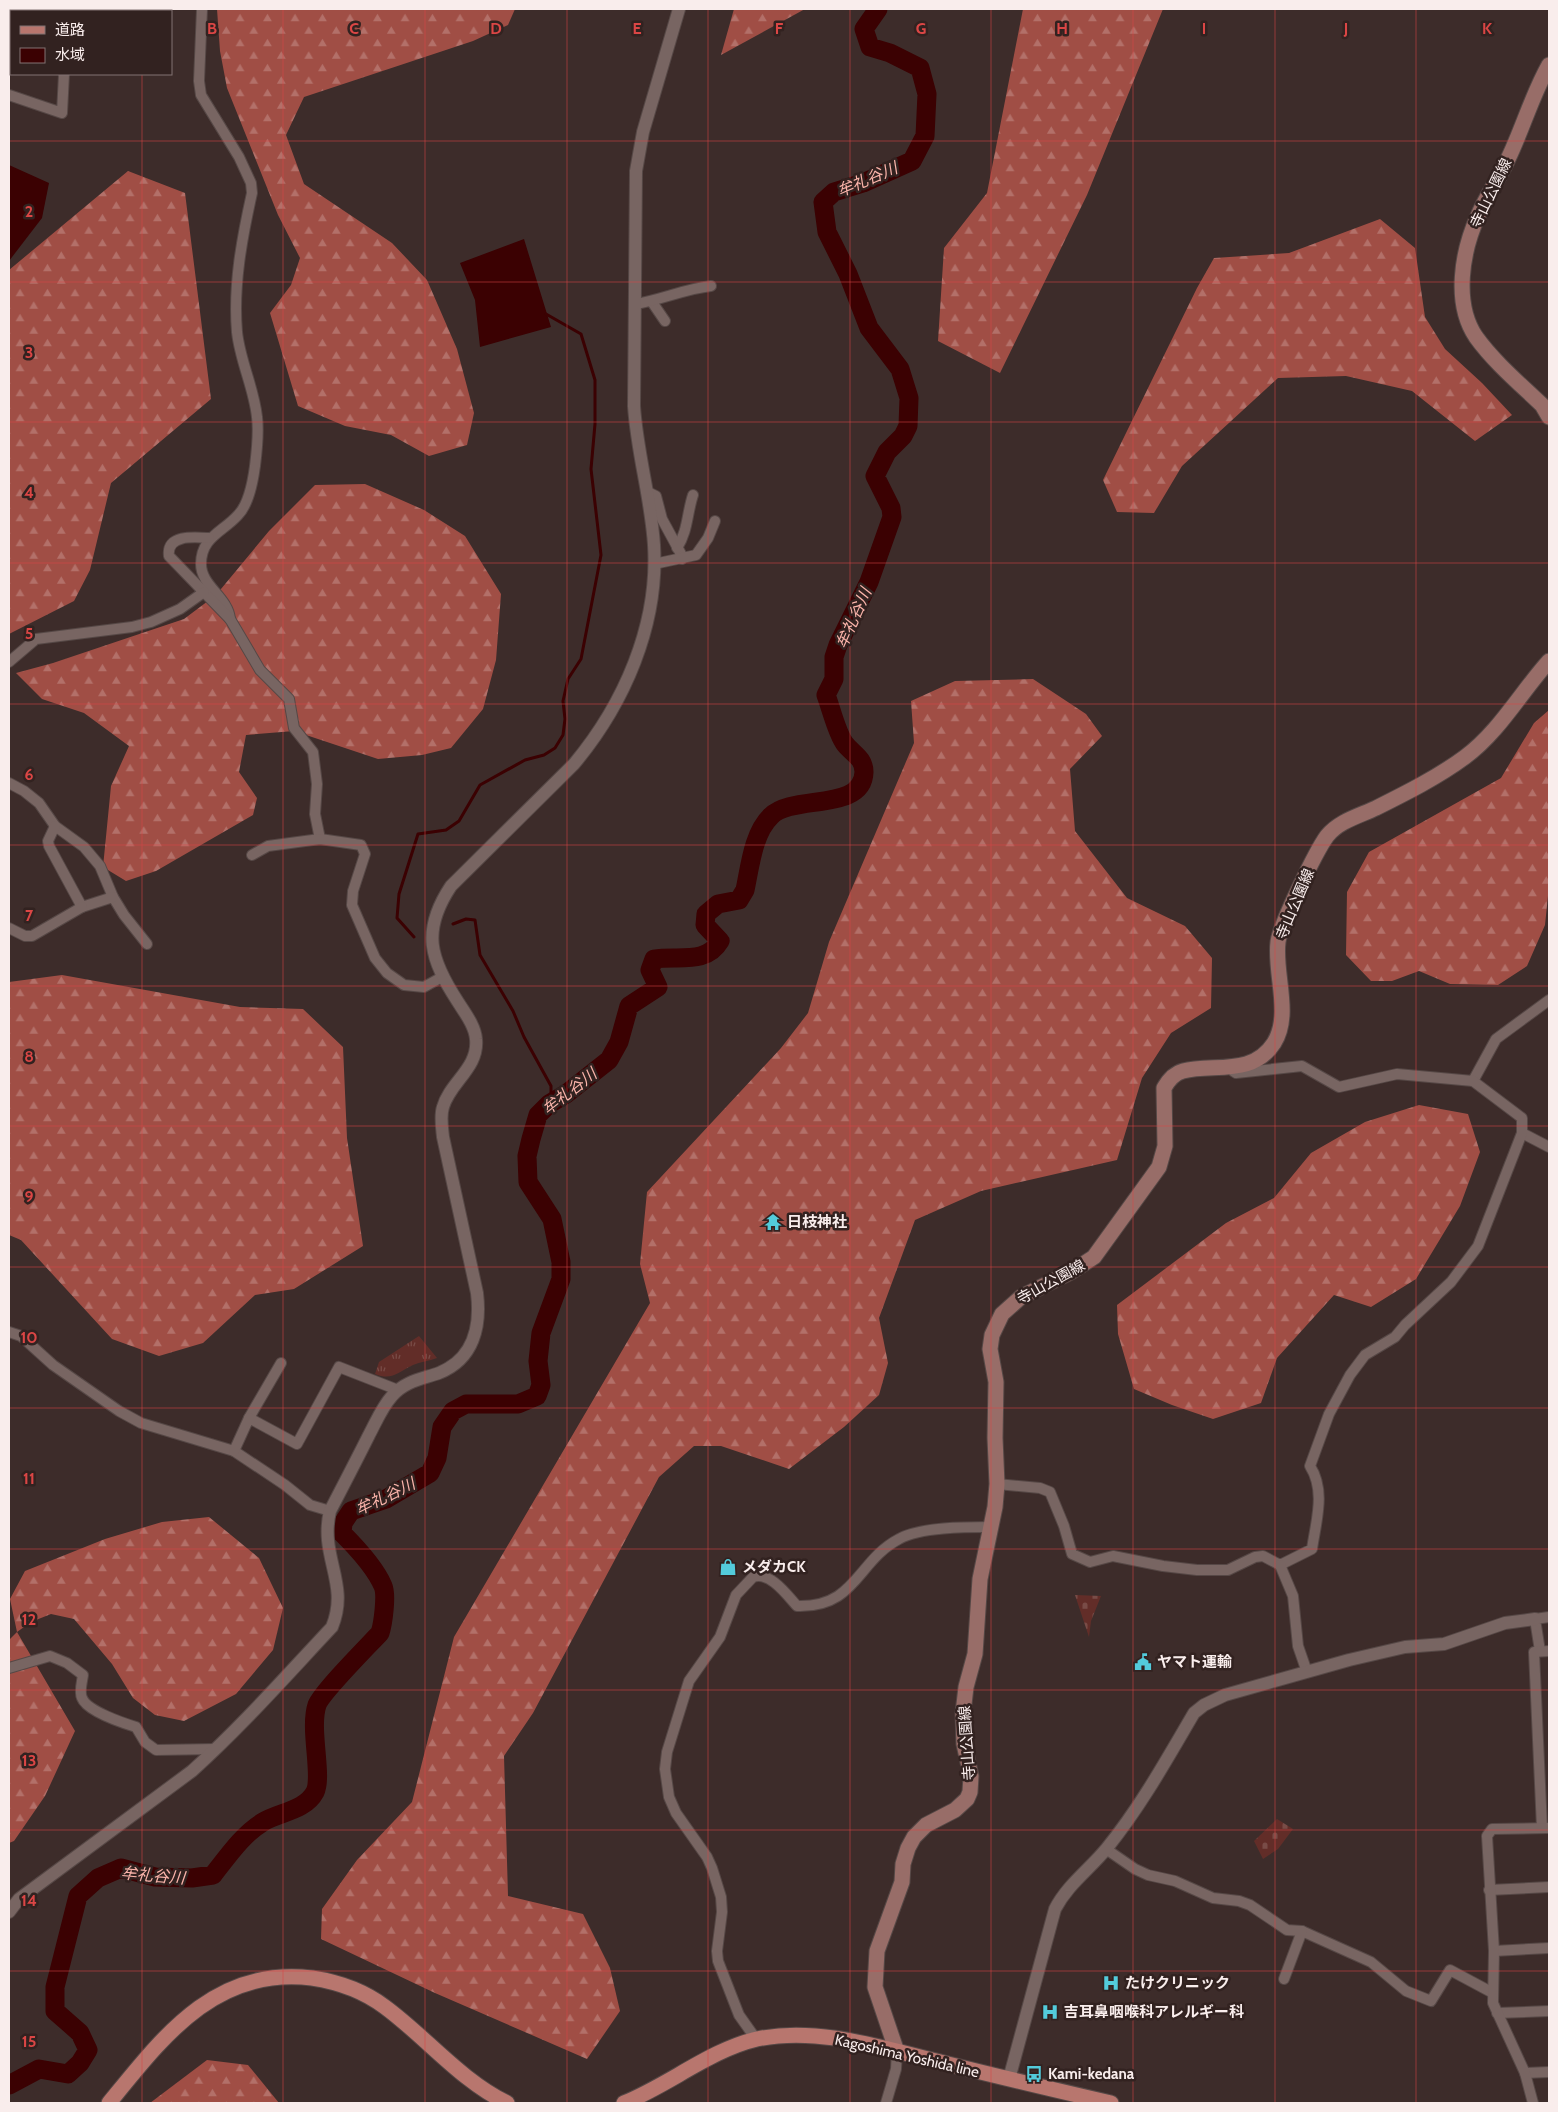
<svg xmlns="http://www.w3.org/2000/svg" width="1558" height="2112" font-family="Cabin,'Noto Sans JP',sans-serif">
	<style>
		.forest { fill: url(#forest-firs) }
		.cemetery { fill: url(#cemetery-stones) }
		.park { fill: url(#park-tufts) }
		.water { fill: #3b0102 }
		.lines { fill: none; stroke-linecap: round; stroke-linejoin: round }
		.stream { stroke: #3b0102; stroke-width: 3 }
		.river { stroke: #3b0102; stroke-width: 19 }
		.minor-casing { stroke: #564846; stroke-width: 12 }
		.tertiary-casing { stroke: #564846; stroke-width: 14 }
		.secondary-casing { stroke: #564846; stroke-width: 17 }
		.primary-casing { stroke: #564846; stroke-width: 17 }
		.minor { stroke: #786562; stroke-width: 10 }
		.tertiary { stroke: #786562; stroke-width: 12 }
		.secondary { stroke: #986d68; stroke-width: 15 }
		.primary { stroke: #b8766e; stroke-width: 15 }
		.grid { fill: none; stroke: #db4645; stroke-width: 1; stroke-opacity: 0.55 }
		.labels { text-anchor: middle; stroke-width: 5; stroke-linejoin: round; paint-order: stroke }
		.street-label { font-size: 15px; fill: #f9edec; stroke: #322220 }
		.poi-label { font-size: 15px; font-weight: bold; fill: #f9edec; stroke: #322220; text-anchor: start }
		.water-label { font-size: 16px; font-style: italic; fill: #fbb4aa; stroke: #322220 }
		.grid-label { font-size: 16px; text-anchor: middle; font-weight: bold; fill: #db4645; stroke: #322220; stroke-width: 5; stroke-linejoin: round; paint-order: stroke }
	</style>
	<defs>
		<pattern id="forest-firs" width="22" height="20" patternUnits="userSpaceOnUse" patternTransform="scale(1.25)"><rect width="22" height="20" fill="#a04e45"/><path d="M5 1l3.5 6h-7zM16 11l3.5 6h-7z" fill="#b37069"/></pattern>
		<pattern id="cemetery-stones" width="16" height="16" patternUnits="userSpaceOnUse" patternTransform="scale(1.25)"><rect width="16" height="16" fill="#622d28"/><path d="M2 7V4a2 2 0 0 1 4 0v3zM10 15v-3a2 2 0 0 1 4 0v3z" fill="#794c47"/></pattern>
		<pattern id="park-tufts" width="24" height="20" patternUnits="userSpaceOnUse" patternTransform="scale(1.25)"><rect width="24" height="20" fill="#622d28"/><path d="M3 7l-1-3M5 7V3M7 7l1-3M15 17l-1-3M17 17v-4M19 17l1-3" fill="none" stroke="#794c47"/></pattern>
	</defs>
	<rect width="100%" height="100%" fill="#3d2c2a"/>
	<g class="forest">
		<path d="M217,9H515L508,25L473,41L304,97L286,135L304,184L392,243L427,280L457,349L474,413L467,445L429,456L391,435L345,426L298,406L270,313L291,285L300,258L278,215L227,88L220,51Z"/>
		<path d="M734,9H805L721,55Z"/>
		<path d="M1023,9H1163L1087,195L1000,373L938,341L944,248L987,193Z"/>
		<path d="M128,171L185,193L211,399L111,483L90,570L74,601L9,634V270Z"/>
		<path d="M1380,219L1415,248L1425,317L1445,349L1482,383L1512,415L1475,441L1412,391L1346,376L1278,378L1182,466L1154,513L1117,512L1103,480L1197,288L1214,258L1289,253Z"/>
		<path d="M365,484L424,510L465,536L501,594L496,660L483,709L451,748L422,755L378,759L294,731L246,735L239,772L257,798L253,815L156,871L126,881L103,867L111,786L129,746L84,713L42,699L16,673L53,663L184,619L216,595L269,531L315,485Z"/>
		<path d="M1033,679L1086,714L1102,736L1070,769L1075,831L1127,898L1185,926L1212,958L1211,1008L1171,1033L1142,1078L1117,1160L981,1191L915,1220L879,1318L888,1363L879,1395L844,1427L789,1469L721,1446H694L659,1477L533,1713L504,1756L508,1896L583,1914L610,1968L620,2011L587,2059L435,1993L321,1939L322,1909L357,1860L412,1802L454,1637L650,1303L640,1264L647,1192L781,1048L808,1013L829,942L914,743L911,701L955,681Z"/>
		<path d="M1549,710V886L1545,925L1527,966L1498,985L1450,984L1419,971L1392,981H1371L1346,955L1347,892L1369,852L1501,778L1534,723Z"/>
		<path d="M62,975L240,1007L303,1009L343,1047L347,1138L363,1246L294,1289L255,1295L203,1343L159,1356L112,1339L21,1240L9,1235V982Z"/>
		<path d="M1419,1105L1468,1114L1480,1152L1460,1206L1416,1279L1371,1307L1334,1295L1277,1358L1261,1403L1213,1419L1172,1405L1134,1389L1118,1334L1117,1305L1226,1223L1274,1198L1311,1153L1365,1122Z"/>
		<path d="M209,1517L259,1558L283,1608L273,1650L236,1694L184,1721L155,1715L133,1698L112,1664L74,1619L51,1614L31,1622L17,1632L75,1731L45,1796L14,1841L9,1843V1640L17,1632L10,1599L25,1571L105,1539L162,1522Z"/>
		<path d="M207,2060L248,2065L279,2103H150Z"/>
	</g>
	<g class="cemetery">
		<path d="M1075,1595L1101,1596L1091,1621L1089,1637Z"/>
		<path d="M1277,1819L1293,1829L1278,1849L1263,1859L1254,1841Z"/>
	</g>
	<path class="park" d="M419,1336L437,1358C429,1361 420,1362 413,1365C398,1372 392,1381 375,1374L379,1362Z"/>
	<g class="water">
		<path d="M9,165L49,183L42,218L9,261Z"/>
		<path d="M524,239L551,327L480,347L475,300L460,263Z"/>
	</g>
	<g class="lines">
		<g class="stream">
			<path d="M453,924L466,919L475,920L480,955L513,1011L524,1037L551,1086V1103"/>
			<path d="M414,937L397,918L399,894L418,834L446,830L459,821L480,785L525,760L544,755L555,748L563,735L565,719L563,701L568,679L581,659L601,555L591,469L595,424V380L581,334L546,314"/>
		</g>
		<path class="river" d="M9,2085L39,2069L68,2074L80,2063L88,2050L80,2033L55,2011V1987L78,1896L98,1878L121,1868L155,1877L192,1878L213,1875C228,1856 243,1834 263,1822C279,1812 305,1811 315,1792C323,1776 309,1729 317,1705C322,1692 368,1646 380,1633C383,1624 387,1595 383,1586C375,1567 357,1548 342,1533L343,1523L351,1511L386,1499L430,1473L437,1458L442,1427L453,1411L466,1404H518L537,1396L541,1385L538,1361L541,1333L561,1279V1262L552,1219L528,1182L527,1156L531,1139L538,1115L549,1104L566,1094L609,1060L619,1042L629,1006L658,987L650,970L654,959C678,955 706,965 720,941L705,925L706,914L718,904L739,900L745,890C750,867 753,833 771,816C793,794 863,812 864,772C864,758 853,754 845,744C837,734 831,708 826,695L834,679V657L838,645L869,582L892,517L891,508L875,476L887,452L903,436L908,426L909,398L900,369L869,328L848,274L827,232L823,202L834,192L863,183L912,161L925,136L927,94L920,68L890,53L870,47L864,29L878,9"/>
		<g class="minor-casing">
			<g id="minor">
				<path d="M202,9L199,81L201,95L239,157L251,183L252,193C242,238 233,285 237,332C240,361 254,388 257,417C259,432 257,450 255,466C253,481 249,504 238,515C223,532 201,537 201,564C201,586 228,597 230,619"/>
				<path d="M69,11L70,9"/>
				<path d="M9,95L62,113L64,74"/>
				<path d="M652,302L665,321"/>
				<path d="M635,304C661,300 684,289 711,286"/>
				<path d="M646,491L656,496L662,519L681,554L682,559"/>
				<path d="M209,538C195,537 166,534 169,556L230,619L260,670L289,699L294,728L313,752L317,784L315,814L320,839"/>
				<path d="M677,548C688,531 687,513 693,495"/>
				<path d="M654,564L696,555L708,538L715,521"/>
				<path d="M9,662L36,639L132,627L151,622L180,609L204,592"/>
				<path d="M9,783L24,791L39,803L55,826L84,847L100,866L113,897L124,915L147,944"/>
				<path d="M55,826L48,841L49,846L82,907L113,897"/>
				<path d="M252,855L268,846L320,839L361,845L365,854L353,891L352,905L375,958L387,973L404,985L424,987L442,977"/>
				<path d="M9,928L25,936H32L82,907"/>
				<path d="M1473,1081L1496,1039L1549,1000"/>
				<path d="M1522,1133L1549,1147"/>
				<path d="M9,1332L21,1336L53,1365L119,1411L141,1423L234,1451L285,1485L310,1505L330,1511"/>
				<path d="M249,1418L281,1363"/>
				<path d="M234,1451L249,1418L297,1444L339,1367L398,1390"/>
				<path d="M997,1484L1040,1488L1050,1492L1064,1526L1072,1554L1090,1562L1113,1556L1163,1566L1197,1570H1228L1255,1557L1263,1556L1280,1565L1312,1549C1316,1521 1326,1491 1310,1466L1329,1414L1350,1375L1365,1355L1395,1337L1405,1325L1451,1282L1478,1246L1522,1133V1118L1473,1081L1397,1074L1339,1087L1302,1066L1236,1073L1233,1071"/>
				<path d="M1280,1565L1293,1596L1298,1646L1307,1672"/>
				<path d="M1540,1651L1535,1619L1549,1617"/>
				<path d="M9,1668L50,1656L67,1663L83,1675C82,1682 79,1692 82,1698C87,1711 123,1723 136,1727L145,1742L156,1750L216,1749"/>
				<path d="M1542,1828L1534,1652L1549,1651"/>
				<path d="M1106,1849L1135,1869L1148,1875L1175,1881L1213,1898L1239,1901L1250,1905L1287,1930L1302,1931L1313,1936L1371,1962L1406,1991L1431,2001L1450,1970L1493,1993"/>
				<path d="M1489,1890L1549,1887"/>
				<path d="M1494,1951L1549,1948"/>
				<path d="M1284,1979L1302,1931"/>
				<path d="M1497,2013L1549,2011"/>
				<path d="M756,2039L739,2015L718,1961L717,1951L722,1912L721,1897L712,1868L707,1857L676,1813L669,1797L665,1769L667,1752L689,1681L720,1637L736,1595L753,1577C770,1571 787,1595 797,1606C856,1608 857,1561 899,1539C920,1527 966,1527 991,1527"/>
				<path d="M1525,2073L1549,2072"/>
				<path d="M886,2103L896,2069L897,2052"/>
				<path d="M1533,2103L1525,2073L1493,2003L1494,1951L1487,1836L1492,1829L1549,1828"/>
			</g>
		</g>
		<g class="tertiary-casing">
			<g id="tertiary">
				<path d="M9,1912L19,1899L192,1771C242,1726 286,1676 332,1627C350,1583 319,1557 330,1511C343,1486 356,1461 369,1435C376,1422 382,1407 392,1396C405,1381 422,1379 439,1373C474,1359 481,1326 477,1293L443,1137C442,1127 440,1116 443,1107C450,1082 479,1068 476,1039C475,1026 465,1013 458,1002C430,959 421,931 451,886L574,764C624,704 659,625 654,545C651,498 637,453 634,406L636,171L643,132L679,9"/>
				<path d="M1009,2079L1055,1909C1068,1884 1090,1869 1107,1848C1141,1806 1167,1759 1194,1713L1204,1705L1225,1695L1349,1660L1405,1647L1444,1644L1505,1623L1535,1619"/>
			</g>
		</g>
		<g class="secondary-casing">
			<g id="secondary">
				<path d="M1549,65C1532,95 1523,128 1508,159C1499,179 1486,196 1478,216C1462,251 1453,303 1476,337C1494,362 1520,384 1542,405L1549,417"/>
				<path d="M897,2052L875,1987L877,1951L902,1882L903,1864L908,1848L914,1837L926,1825L955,1810L967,1799L970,1792L971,1776L964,1744L963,1713L966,1687L975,1654L980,1579L995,1507L997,1484L995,1438L996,1382L990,1349L992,1335L1002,1314L1021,1297L1071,1272L1094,1257L1159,1167L1165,1146L1164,1088C1168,1081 1175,1073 1183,1071C1213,1063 1252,1077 1274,1043C1292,1014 1274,974 1278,942C1280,925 1316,851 1327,836C1339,821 1359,816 1376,808C1406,793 1438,777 1465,757C1499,732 1521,692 1549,661"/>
			</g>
		</g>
		<g class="primary-casing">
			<g id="primary">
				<path d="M109,2103C163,2037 215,1966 312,1978C338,1982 364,1991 385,2007C427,2038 460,2080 507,2103"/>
				<path d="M624,2103C669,2085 710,2050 757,2039C819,2026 885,2049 944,2063C1000,2077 1055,2090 1111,2103"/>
			</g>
		</g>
		<use href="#minor" class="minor"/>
		<use href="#tertiary" class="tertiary"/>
		<use href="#secondary" class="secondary"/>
		<use href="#primary" class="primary"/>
	</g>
	<path class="grid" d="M142,9V11M283,9V2103M425,9V2103M567,9V2103M708,9V2103M850,9V2103M991,9V2103M1133,9V2103M1275,9V2103M1416,9V2103M142,74V2103M9,141H1549M9,282H1549M9,422H1549M9,563H1549M9,704H1549M9,845H1549M9,986H1549M9,1126H1549M9,1267H1549M9,1408H1549M9,1549H1549M9,1690H1549M9,1830H1549M9,1971H1549"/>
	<defs>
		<g id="temple-bare" transform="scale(1.35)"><path d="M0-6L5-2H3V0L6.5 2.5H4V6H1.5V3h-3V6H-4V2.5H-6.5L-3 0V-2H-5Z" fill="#53cbdb" stroke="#322220" stroke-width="2.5" paint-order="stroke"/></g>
		<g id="shop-bare" transform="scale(1.35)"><path d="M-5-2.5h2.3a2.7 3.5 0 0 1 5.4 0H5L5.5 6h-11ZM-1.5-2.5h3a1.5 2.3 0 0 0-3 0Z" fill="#53cbdb" stroke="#322220" stroke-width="2.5" paint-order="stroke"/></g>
		<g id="civic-bare" transform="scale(1.35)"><path d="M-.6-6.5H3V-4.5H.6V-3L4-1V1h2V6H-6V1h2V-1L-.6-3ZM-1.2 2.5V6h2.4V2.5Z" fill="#53cbdb" stroke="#322220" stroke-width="2.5" paint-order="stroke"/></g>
		<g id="hospital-bare" transform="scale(1.35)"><path d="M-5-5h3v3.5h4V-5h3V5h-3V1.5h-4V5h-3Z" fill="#53cbdb" stroke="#322220" stroke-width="2.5" paint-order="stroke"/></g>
		<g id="bus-bare" transform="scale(1.35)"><path d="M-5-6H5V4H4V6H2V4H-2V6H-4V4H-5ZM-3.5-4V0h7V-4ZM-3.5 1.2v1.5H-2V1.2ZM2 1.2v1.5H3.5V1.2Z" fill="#53cbdb" stroke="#322220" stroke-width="2.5" paint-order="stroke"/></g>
	</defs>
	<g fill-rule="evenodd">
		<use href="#temple-bare" x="773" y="1222"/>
		<use href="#shop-bare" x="728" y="1567"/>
		<use href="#civic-bare" x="1143" y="1662"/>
		<use href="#hospital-bare" x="1111" y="1983"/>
		<use href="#hospital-bare" x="1050" y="2012"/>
		<use href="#bus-bare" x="1034" y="2074"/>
	</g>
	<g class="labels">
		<g class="street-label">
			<text transform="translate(1491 193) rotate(-64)" y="5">寺山公園線</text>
			<text transform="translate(1295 904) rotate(-67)" y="5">寺山公園線</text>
			<text transform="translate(1051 1282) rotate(-29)" y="5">寺山公園線</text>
			<text transform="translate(967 1743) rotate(-94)" y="5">寺山公園線</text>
			<text transform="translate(907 2056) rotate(13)" y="5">Kagoshima Yoshida line</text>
		</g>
		<g class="poi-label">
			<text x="787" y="1227">日枝神社</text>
			<text x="742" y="1572">メダカCK</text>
			<text x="1157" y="1667">ヤマト運輸</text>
			<text x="1125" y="1988">たけクリニック</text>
			<text x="1064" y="2017">吉耳鼻咽喉科アレルギー科</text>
			<text x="1048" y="2079">Kami-kedana</text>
		</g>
		<g class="water-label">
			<text transform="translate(867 179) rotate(-23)" y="6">牟礼谷川</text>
			<text transform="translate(853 618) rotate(-66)" y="6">牟礼谷川</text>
			<text transform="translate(569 1091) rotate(-38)" y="6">牟礼谷川</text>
			<text transform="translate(385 1496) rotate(-26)" y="6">牟礼谷川</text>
			<text transform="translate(153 1875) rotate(5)" y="6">牟礼谷川</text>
		</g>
	</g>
	<g class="grid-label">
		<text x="212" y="34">B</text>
		<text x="354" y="34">C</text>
		<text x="496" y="34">D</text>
		<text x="637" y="34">E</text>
		<text x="779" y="34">F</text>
		<text x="921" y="34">G</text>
		<text x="1062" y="34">H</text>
		<text x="1204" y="34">I</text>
		<text x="1346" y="34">J</text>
		<text x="1487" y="34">K</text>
		<text x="29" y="217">2</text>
		<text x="29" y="358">3</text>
		<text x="29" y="498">4</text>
		<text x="29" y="639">5</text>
		<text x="29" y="780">6</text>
		<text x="29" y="921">7</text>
		<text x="29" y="1062">8</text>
		<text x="29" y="1202">9</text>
		<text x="29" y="1343">10</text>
		<text x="29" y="1484">11</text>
		<text x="29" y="1625">12</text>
		<text x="29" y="1766">13</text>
		<text x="29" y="1906">14</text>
		<text x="29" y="2047">15</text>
	</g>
	<rect width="1558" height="2112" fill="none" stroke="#f9edec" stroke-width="20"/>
	<rect x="10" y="10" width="162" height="65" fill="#322220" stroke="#827372"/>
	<rect x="20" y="26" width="25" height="8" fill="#b8766e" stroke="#827372"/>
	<text x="55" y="35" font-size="15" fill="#f9edec">道路</text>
	<rect x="20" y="48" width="25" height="15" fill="#3b0102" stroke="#827372"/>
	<text x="55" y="60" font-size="15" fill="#f9edec">水域</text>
</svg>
